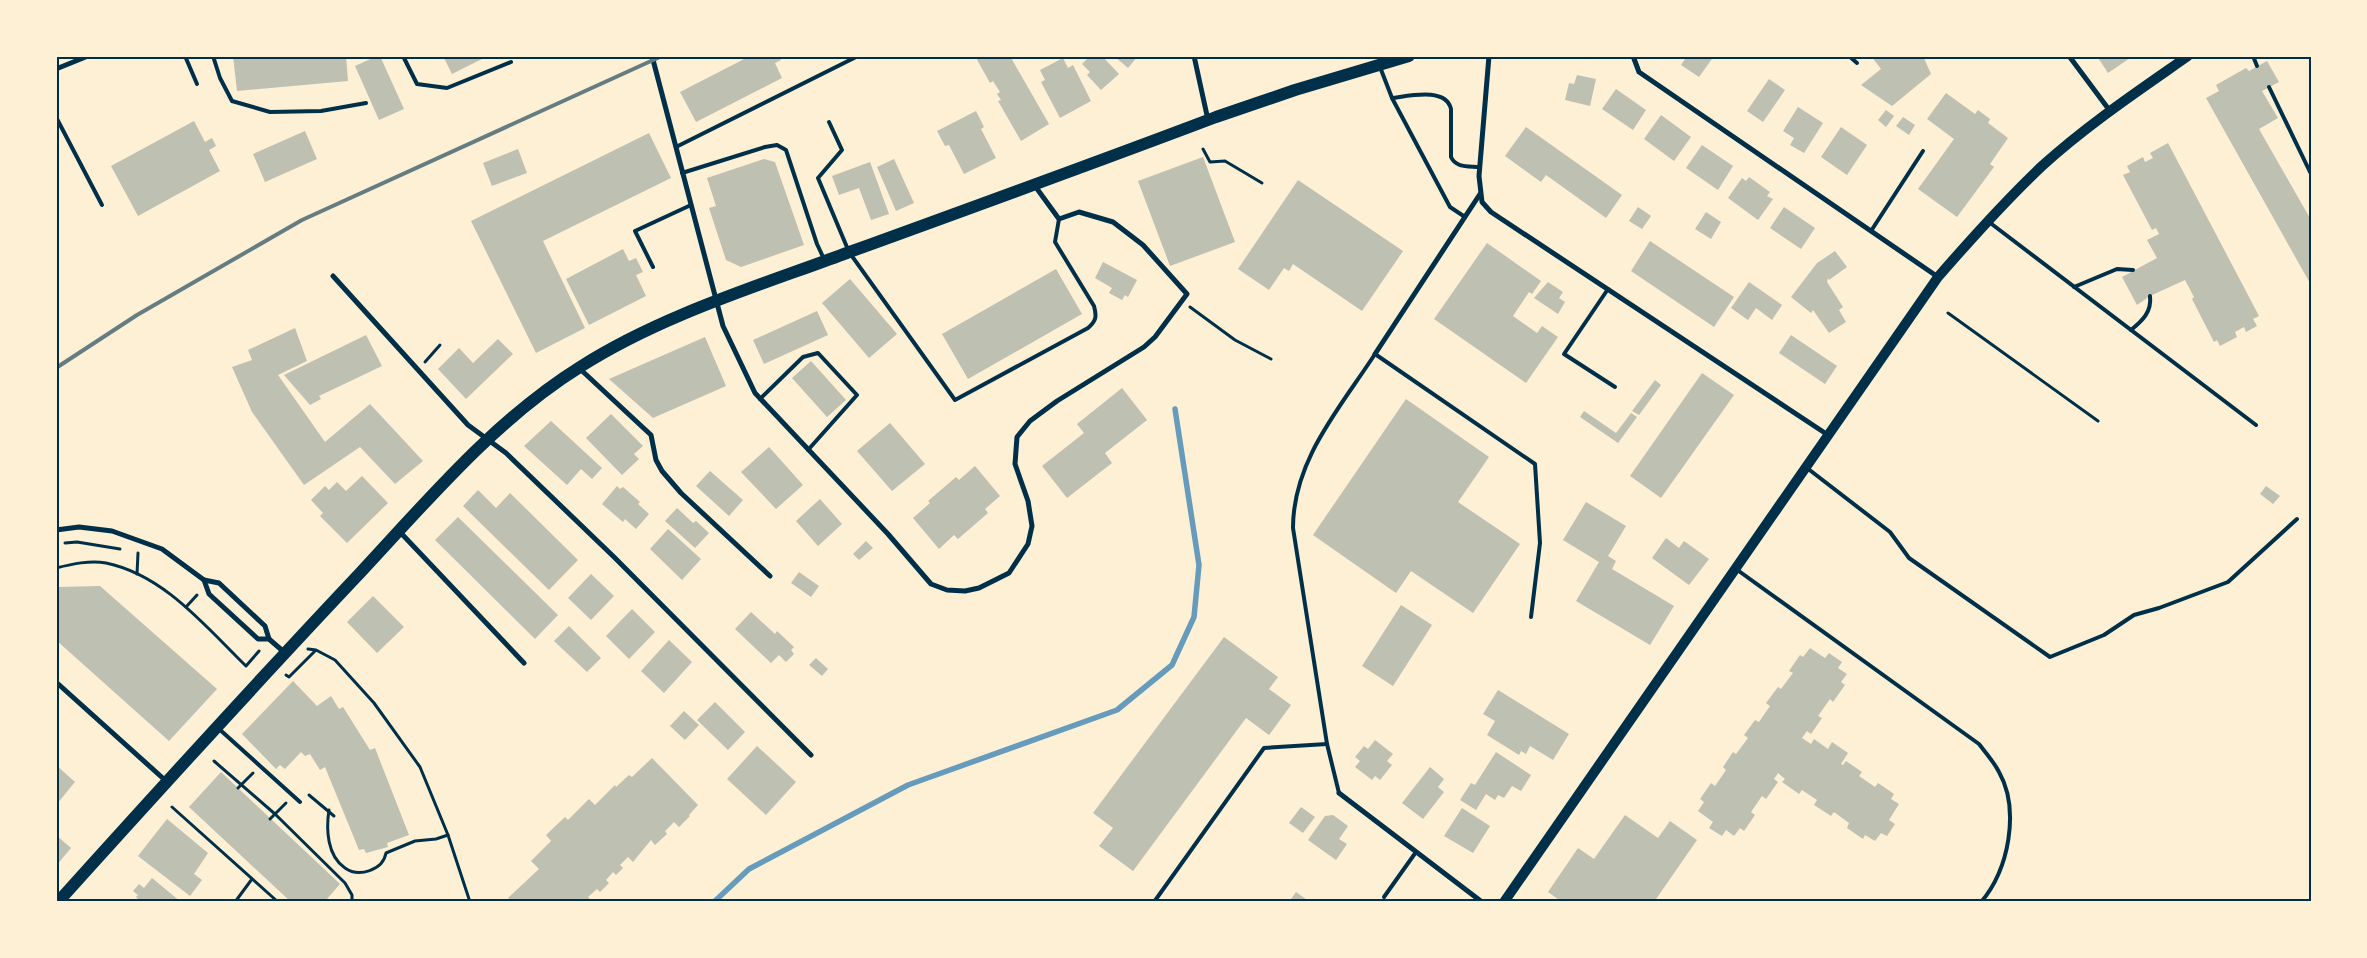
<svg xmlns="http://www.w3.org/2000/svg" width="2367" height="958" font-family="'PT Serif',serif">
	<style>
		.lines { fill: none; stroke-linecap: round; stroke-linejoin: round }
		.stream { stroke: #669bbc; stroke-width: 5.5 }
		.building { fill: #bec0b2 }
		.path { stroke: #003049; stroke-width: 3 }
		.service { stroke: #003049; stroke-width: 4 }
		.minor { stroke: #003049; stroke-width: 5 }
		.secondary { stroke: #003049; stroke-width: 10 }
		.primary { stroke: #003049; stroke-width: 12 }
		.rail { stroke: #657d81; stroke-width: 4 }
		.neatline { fill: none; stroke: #003049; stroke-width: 2 }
	</style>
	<rect width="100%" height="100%" fill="#fdf0d5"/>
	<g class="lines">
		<path class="stream" d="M714,902L749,869L908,785L1117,710L1172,665L1194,617L1199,565L1175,409"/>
	</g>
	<g class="building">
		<path d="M233,56H346L348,81L237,91Z"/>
		<path d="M377,56H380L404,109L379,120L355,66Z"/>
		<path d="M443,56H488L452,74Z"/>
		<path d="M750,56H779L781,60L775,63L782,78L696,122L680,92Z"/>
		<path d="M975,56H1010L1049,124L1021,141L998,101L1001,100L997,94L1000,92L993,81L990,83Z"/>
		<path d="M1090,56H1102L1119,74L1101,90L1087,75L1090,72L1082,64Z"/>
		<path d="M1114,56H1138L1128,68Z"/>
		<path d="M1687,56H1714L1699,77L1681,65Z"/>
		<path d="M1871,56H1923L1931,74L1892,106L1861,85L1881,69Z"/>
		<path d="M2097,56H2133L2108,73Z"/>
		<path d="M1063,58L1068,68L1073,65L1091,101L1060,118L1041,82L1045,80L1040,70Z"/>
		<path d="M2267,61L2279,82L2262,91L2278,118L2259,129L2311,220V285L2206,98L2219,91L2216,85L2246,68L2249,71Z"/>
		<path d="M1577,75L1596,79L1590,106L1565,100L1569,83L1574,84Z"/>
		<path d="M1769,79L1785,90L1763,122L1747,111Z"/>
		<path d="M1616,89L1646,110L1633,130L1602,109Z"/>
		<path d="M1946,93L1975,114L1978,110L1990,119L1988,123L2008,138L1990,164L1994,167L1957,217L1918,189L1954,139L1927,119Z"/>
		<path d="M1798,107L1823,123L1804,153L1790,145L1794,138L1783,131Z"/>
		<path d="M1886,110L1894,116L1886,127L1878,120Z"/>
		<path d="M976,111L984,127L981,129L996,158L964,174L949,145L945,146L937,131Z"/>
		<path d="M1661,115L1691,137L1674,161L1644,139Z"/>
		<path d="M1903,117L1915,125L1909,135L1896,126Z"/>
		<path d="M194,121L205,142L212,138L216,146L209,150L220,171L138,216L111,166Z"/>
		<path d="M1526,127L1622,195L1606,218L1546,175L1541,182L1505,156Z"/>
		<path d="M1841,127L1867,145L1847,175L1821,157Z"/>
		<path d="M305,131L317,159L265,182L253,154Z"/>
		<path d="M649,133L671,178L543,241L585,328L536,353L471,221Z"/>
		<path d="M2168,143L2259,316L2253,319L2257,326L2246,332L2244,327L2235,332L2237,337L2220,346L2217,340L2214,342L2192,299L2194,297L2185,280L2150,296L2137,305L2122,277L2157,258L2147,240L2159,234L2156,228L2152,230L2123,175L2130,172L2127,166L2143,157L2145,162L2153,158L2150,153Z"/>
		<path d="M1702,145L1733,166L1718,190L1686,168Z"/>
		<path d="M518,149L527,173L492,186L483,163Z"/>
		<path d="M1203,157L1235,242L1170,266L1138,181Z"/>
		<path d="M764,159L775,162L804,245L741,267L726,260L709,208L716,206L707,178Z"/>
		<path d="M894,159L914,203L896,211L877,167Z"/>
		<path d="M870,162L889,214L871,220L859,188L839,195L832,176Z"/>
		<path d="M1749,177L1770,192L1767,196L1773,199L1758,220L1728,198L1742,178L1746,181Z"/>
		<path d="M1298,180L1403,251L1362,311L1293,264L1289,271L1284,268L1269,290L1238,269Z"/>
		<path d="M1638,207L1651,216L1642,229L1629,221Z"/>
		<path d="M1784,207L1815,228L1801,249L1770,228Z"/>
		<path d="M1706,212L1721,222L1711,239L1695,229Z"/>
		<path d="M1650,241L1734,297L1714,327L1631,271Z"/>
		<path d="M1487,243L1541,281L1532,294L1529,292L1513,316L1537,333L1542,326L1558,337L1526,383L1434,319Z"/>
		<path d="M623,249L629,261L636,258L643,272L636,275L646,296L589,325L566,279Z"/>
		<path d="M1835,251L1847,267L1829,280L1828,278L1827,282L1843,307L1839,310L1846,322L1829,333L1813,310L1811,313L1791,297L1817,263Z"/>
		<path d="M1103,262L1137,280L1128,297L1125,295L1122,300L1109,293L1112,288L1095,278Z"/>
		<path d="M1056,269L1082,314L968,379L942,334Z"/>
		<path d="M850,279L897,334L869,358L822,303Z"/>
		<path d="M1548,282L1563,292L1559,298L1565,302L1558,314L1534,298Z"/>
		<path d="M1749,282L1782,305L1772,320L1756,308L1748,320L1731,308Z"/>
		<path d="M817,311L828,335L764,364L753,340Z"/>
		<path d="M295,328L307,361L278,375L325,442L370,404L423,461L395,484L360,447L304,485L252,412L232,367L252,360L248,350Z"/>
		<path d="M366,335L382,366L319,396L321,399L310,405L284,375Z"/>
		<path d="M1791,335L1837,366L1825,384L1779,353Z"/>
		<path d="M705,337L726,386L653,418L609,379Z"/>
		<path d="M498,339L513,354L466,399L438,369L459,348L473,363Z"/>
		<path d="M811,361L846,400L827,417L792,378Z"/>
		<path d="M1702,373L1734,395L1661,498L1630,476Z"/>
		<path d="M1655,380L1661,385L1639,415L1632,411Z"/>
		<path d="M1122,388L1147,420L1105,453L1112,463L1067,498L1042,466L1084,433L1077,424Z"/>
		<path d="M1406,399L1489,457L1458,502L1520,544L1473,613L1411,571L1396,593L1313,535Z"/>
		<path d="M1584,411L1616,433L1631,413L1637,417L1618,443L1580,417Z"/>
		<path d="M611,414L643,446L634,454L639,459L622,475L586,438Z"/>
		<path d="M551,421L602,468L592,479L581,469L567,485L524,446Z"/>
		<path d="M890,423L925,464L892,491L857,451Z"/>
		<path d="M769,447L803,485L776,509L741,472Z"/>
		<path d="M975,466L1000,496L985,509L988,513L958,539L954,535L939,549L913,518L930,503L928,501L956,477L959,480Z"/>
		<path d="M710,471L743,500L729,516L696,486Z"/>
		<path d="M362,476L388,503L347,543L320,516L323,513L311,500L325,486L329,490L337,482L346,491Z"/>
		<path d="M617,486L620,489L623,487L640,502L638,504L649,514L636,529L625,519L623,522L602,504Z"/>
		<path d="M2266,486L2280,496L2273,504L2260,494Z"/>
		<path d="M478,490L496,508L510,493L578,560L549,590L463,506Z"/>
		<path d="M820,499L842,524L818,546L796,521Z"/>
		<path d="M1586,502L1626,526L1608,556L1616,561L1612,569L1674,606L1650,645L1576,601L1599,562L1563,540Z"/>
		<path d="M677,508L693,523L696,521L709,533L695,548L665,521Z"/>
		<path d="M458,517L558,615L535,639L435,540Z"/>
		<path d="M668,529L701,559L682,580L650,549Z"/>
		<path d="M1666,538L1679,548L1684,541L1709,559L1689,585L1652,558Z"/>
		<path d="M866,541L873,548L859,560L853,554Z"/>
		<path d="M799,572L819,586L811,597L791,583Z"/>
		<path d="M591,574L614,596L591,620L568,598Z"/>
		<path d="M100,586L217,689L169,741L56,640V587Z"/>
		<path d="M373,596L404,627L377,653L347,622Z"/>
		<path d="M1401,605L1432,625L1393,686L1362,666Z"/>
		<path d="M632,609L655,632L629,659L606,636Z"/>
		<path d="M751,612L775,634L777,631L794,647L791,650L794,654L786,662L779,655L771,663L735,629Z"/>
		<path d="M569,626L601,658L587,672L554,641Z"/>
		<path d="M1224,637L1278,677L1269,689L1291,705L1269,735L1246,718L1133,871L1099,846L1113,828L1093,813Z"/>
		<path d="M669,640L692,662L664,693L641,671Z"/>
		<path d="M1810,648L1825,658L1829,653L1842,662L1838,668L1847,674L1841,682L1845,685L1833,702L1830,699L1818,716L1822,718L1811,734L1807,731L1802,738L1811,744L1814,739L1828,749L1832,742L1848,753L1841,764L1843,765L1846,761L1862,772L1859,776L1875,787L1878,783L1894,794L1891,799L1899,804L1889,820L1895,824L1887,836L1881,833L1875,841L1865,835L1863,839L1847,828L1849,823L1834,812L1831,816L1814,805L1817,800L1802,790L1799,794L1782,782L1785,779L1778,773L1774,779L1778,782L1766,799L1762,796L1751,812L1755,815L1744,831L1740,828L1734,836L1726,830L1722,836L1709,828L1713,822L1698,811L1704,802L1700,799L1711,783L1715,786L1726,770L1723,767L1733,752L1736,754L1748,738L1744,735L1755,720L1759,722L1770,706L1766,703L1778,687L1781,689L1793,673L1789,671L1800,655L1803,657Z"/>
		<path d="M816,658L828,669L822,676L809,665Z"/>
		<path d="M293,681L317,706L331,696L339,709L343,707L370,750L375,748L409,835L387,843L388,847L366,853L364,849L359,850L325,767L320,770L310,754L305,756L301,752L285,769L280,765L276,769L242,734Z"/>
		<path d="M1498,690L1569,734L1553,760L1530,746L1526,754L1521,751L1519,755L1487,735L1495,721L1483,714Z"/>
		<path d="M715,702L745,732L728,750L697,720Z"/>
		<path d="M684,711L699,725L685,740L670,726Z"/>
		<path d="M1375,740L1393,754L1387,761L1392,765L1380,780L1375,776L1372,780L1355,767L1360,761L1355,757L1364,746L1368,749Z"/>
		<path d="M757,746L796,782L766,815L727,779Z"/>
		<path d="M1496,752L1531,775L1521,791L1512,786L1504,798L1498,795L1495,800L1486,794L1476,810L1460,800L1471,783L1475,785Z"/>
		<path d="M652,758L698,805L689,815L690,816L679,827L674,822L665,831L667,834L655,845L651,840L633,862L628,857L620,865L623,868L616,875L613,872L606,880L609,883L600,892L597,889L588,897L593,902H512L508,898L539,869L531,861L551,841L546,835L565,817L568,820L589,799L595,805L615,785L616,787L629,775L632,777Z"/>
		<path d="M56,765L75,782L56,805Z"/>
		<path d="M1430,767L1444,779L1438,787L1444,792L1423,819L1402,803Z"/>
		<path d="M221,772L340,884L327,899L330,902H291L189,807Z"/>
		<path d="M1301,807L1315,817L1303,833L1289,823Z"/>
		<path d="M1462,808L1490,826L1473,853L1444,836Z"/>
		<path d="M1333,815L1348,826L1339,839L1347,844L1336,860L1308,840L1325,816Z"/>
		<path d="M1625,815L1658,838L1670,821L1697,840L1654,902H1562L1548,892L1578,848L1594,859Z"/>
		<path d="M167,819L208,853L194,874L202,880L190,896L138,856Z"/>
		<path d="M56,835L71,848L56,866Z"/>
		<path d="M152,878L181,902H141L136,897L138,895L133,891L139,884L144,888Z"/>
		<path d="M1296,892L1310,902H1289Z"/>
	</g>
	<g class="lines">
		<g class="path">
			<path d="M1203,149L1210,162L1225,161L1262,183"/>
			<path d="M1190,307L1235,340L1271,359"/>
			<path d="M1948,313L2098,421"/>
			<path d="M425,362L440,345"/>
			<path d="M65,543L77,542L120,549"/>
			<path d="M56,568C72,564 90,560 106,563C164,575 205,626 246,666L259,651"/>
			<path d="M137,574L138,553"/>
			<path d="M186,607L197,595"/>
			<path d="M308,649L316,650L335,660L374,703L420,767L448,835L470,902"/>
			<path d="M286,675L289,677L315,651"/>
			<path d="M214,761L275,814L345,883L352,895V902"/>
			<path d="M238,788L253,773"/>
			<path d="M309,795L334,816"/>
			<path d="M172,807L278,902"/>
			<path d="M329,810C326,829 327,856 345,868C359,878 383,870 386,853L415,841L436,839L448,835"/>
			<path d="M270,819L286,803"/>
			<path d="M235,902L252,879"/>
		</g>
		<g class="service">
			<path d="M185,56L197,84"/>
			<path d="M213,56L220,78L232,101L270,112L321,111L366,103"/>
			<path d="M403,56L417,84L447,88L511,62"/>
			<path d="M1849,56L1857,63"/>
			<path d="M2253,56L2257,66"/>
			<path d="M1380,67L1392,98L1450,207L1465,217"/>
			<path d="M2269,87L2311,174"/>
			<path d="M1392,98C1409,96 1446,87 1451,109V157C1456,168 1468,166 1479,167"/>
			<path d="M56,117L102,205"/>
			<path d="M829,122L842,150L818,178L849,252L955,400L1088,328C1096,321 1097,317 1094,306L1055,242L1059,219"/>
			<path d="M676,147L858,56"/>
			<path d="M682,173L765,147L777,145L786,150L817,244L824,259"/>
			<path d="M1989,222L2256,425"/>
			<path d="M1871,231L1923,151"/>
			<path d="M653,267L635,231L691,205"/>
			<path d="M2074,287L2117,269L2133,270"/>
			<path d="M1608,289L1564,354L1615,387"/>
			<path d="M2131,330C2142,321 2152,312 2150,296"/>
			<path d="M760,399L803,357L818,353L857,395L808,450"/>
			<path d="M1807,468L1890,532L1909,558L2050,657L2104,635L2134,615L2159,608L2228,582L2297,519"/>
			<path d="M1736,569L1979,744C1986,753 1994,762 1999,772C2020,809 2009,871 1981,902"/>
			<path d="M218,728L300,802"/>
			<path d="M1339,793L1327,744L1293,528C1293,460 1340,408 1375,354L1535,464L1540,543L1531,617"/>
			<path d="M1384,897L1416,852"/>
			<path d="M1154,902L1264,748L1327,744"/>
		</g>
		<g class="minor">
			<path d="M652,56L723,326L755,393L888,534L931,584L947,590L965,591L979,588L1009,573L1028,544L1032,526L1028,501L1015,464L1017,437L1030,421L1057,401L1144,347L1155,337L1187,294L1143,245L1113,222L1079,212L1059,219L1035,186"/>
			<path d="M1194,56L1208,120"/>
			<path d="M1489,56L1479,176L1482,202L1491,212L1828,435"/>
			<path d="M1633,56L1639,72L1938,277"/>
			<path d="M2069,56L2110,111"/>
			<path d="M56,69L88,56"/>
			<path d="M333,276L468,425L506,453L614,557L811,755"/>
			<path d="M1375,354L1480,194"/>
			<path d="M579,368L651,435L656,460L662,471L681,493L770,576"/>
			<path d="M56,530L79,527L112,531L162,549L204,580L209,594L258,639H269L284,652"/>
			<path d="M399,531L524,663"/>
			<path d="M204,580L219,583L265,626L269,639"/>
			<path d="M56,682L166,781"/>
			<path d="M1339,793L1482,902"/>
		</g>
		<path class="secondary" d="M1504,902L1938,277C1971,239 2005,201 2042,166C2087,125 2138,91 2188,56"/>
		<path class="primary" d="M58,902C158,791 258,681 360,573C428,500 495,420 580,367C660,316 755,287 844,254C968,209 1092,164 1216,117L1295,90L1409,56"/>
		<path class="rail" d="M56,368L137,315L302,220L662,56"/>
	</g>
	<rect width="2367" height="958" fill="none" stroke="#fdf0d5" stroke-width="115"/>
	<rect x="58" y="58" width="2252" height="842" class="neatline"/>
</svg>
